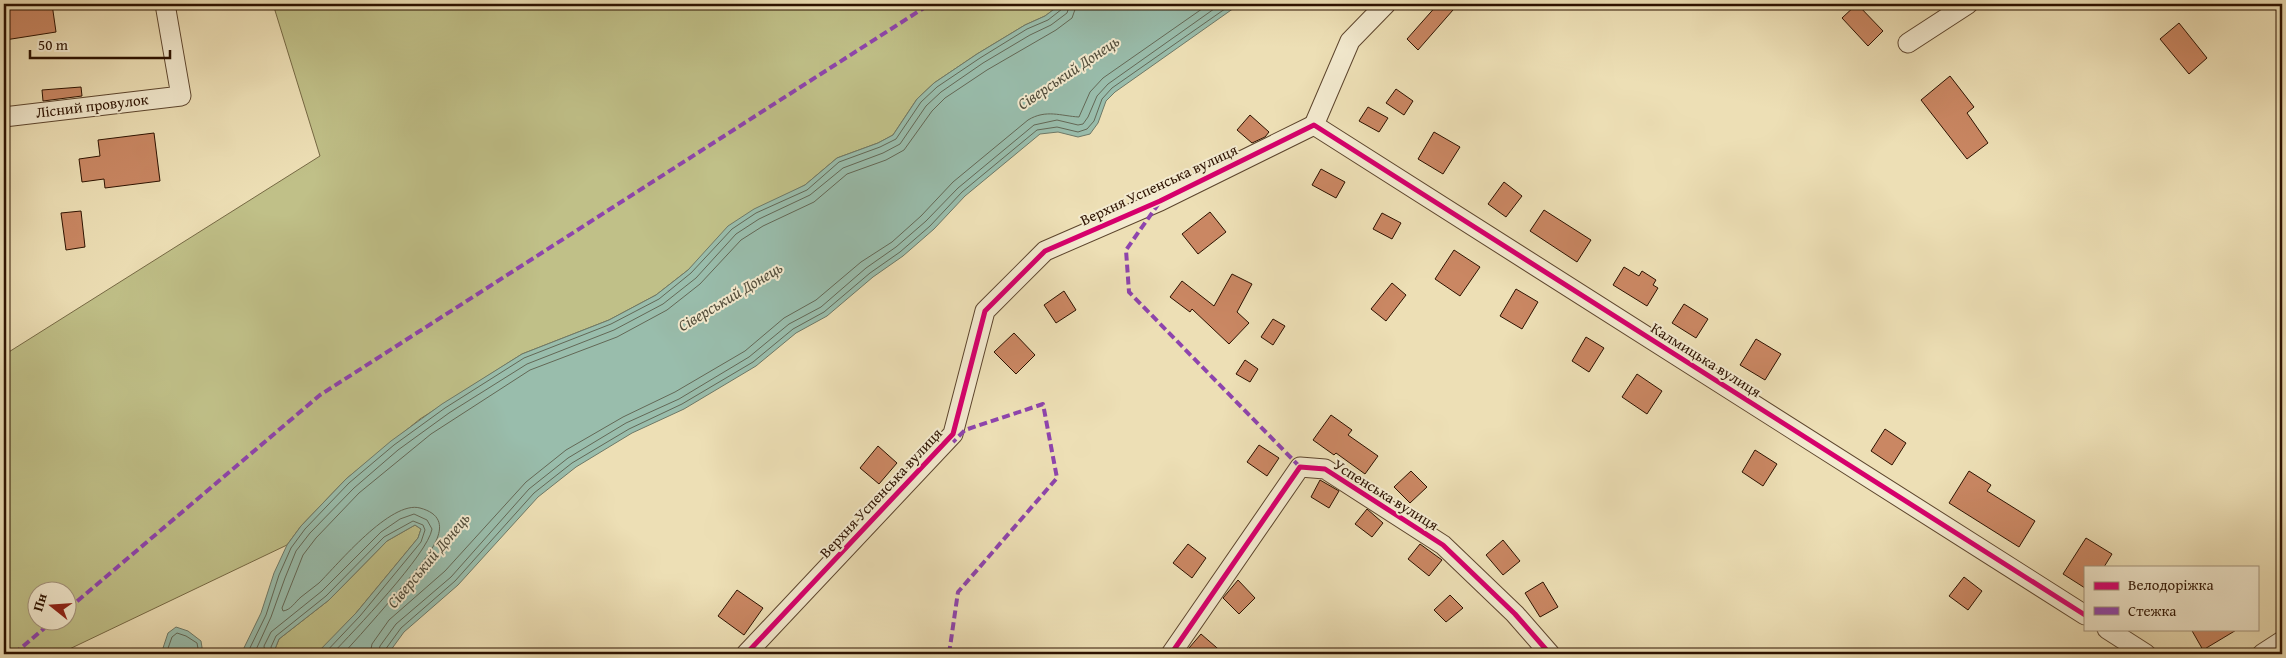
<svg xmlns="http://www.w3.org/2000/svg" width="2286" height="658" font-family="'Gentium Book Plus',serif">
	<style>
		.green { fill: #c0c088; stroke: #766944; fill-rule: evenodd }
		.water { fill: #99bdac; stroke: #6e7967 }
		.lines { fill: none; stroke-linecap: round; stroke-linejoin: round }
		.shore { stroke: #636856; stroke-width: 1 }
		.building { fill: #ca8763; stroke: #2d1200 }
		.minor-casing { stroke: #5d452d; stroke-width: 21 }
		.minor { stroke: #f3eacf; stroke-width: 19 }
		.quiet { stroke: #8e44ad; stroke-width: 4; stroke-dasharray: 8 4; stroke-linecap: butt }
		.cycleway-casing { stroke: #f3eacf; stroke-width: 8 }
		.cycleway { stroke: #d6006c; stroke-width: 5 }
		.labels { text-anchor: middle; stroke-width: 4; stroke-linejoin: round; paint-order: stroke }
		.street-label { font-size: 15px; fill: #2d1200; stroke: #f3eacf }
		.water-label { font-size: 16px; font-style: italic; fill: #534e3c; stroke: #f3eacf }
	</style>
	<rect width="100%" height="100%" fill="#eddfb5"/>
	<filter id="stains"><feTurbulence type="fractalNoise" baseFrequency=".004" numOctaves="4"/><feColorMatrix values="0 0 0 0 .2 0 0 0 0 .09 0 0 0 0 .02 0 0 0 .5 -.17"/></filter>
	<radialGradient id="worn" r=".72"><stop offset=".6" stop-color="#630" stop-opacity="0"/><stop offset="1" stop-color="#630" stop-opacity=".3"/></radialGradient>
	<g class="green">
		<path d="M273,4H1061L1045,16L1025,25L977,54L934,83L917,99L893,135L878,143L837,158L805,185L782,197L707,251L688,270L656,295L609,320L522,354L420,419L346,479L301,526L287,545L59,654H4V355L320,156ZM38,590H68V620H38Z"/>
		<path d="M415,525L421,529L418,538L356,613L320,651L316,654H277L275,649L279,639L329,600L387,541Z"/>
	</g>
	<g class="water">
		<path d="M1061,4H1250L1234,8L1115,92L1106,101L1098,123L1090,134L1078,137L1058,132L1040,134L965,196L934,229L903,256L873,277L827,316L796,333L756,366L684,409L632,433L576,467L538,497L458,585L404,632L388,654H316L356,613L418,538L421,529L415,525L387,541L329,600L279,639L275,649L277,654H241L261,613L274,573L287,545L301,526L346,479L391,441L442,404L522,354L609,320L656,295L688,270L728,226L754,209L805,185L837,158L878,143L893,135L917,99L934,83L977,54L1025,25L1045,16Z"/>
		<path d="M176,627L188,631L201,641L203,654H161L168,633Z"/>
	</g>
	<g class="lines">
		<g class="shore">
			<path d="M166,654L172,637L177,633L186,636L197,643L199,654"/>
			<path d="M247,654L266,615L279,575L291,548L305,529L349,483L394,445L445,408L524,358L611,324L659,299L691,273L732,229L756,213L807,190L839,162L880,147L896,139L921,102L937,87L980,58L1027,29L1048,20L1062,9L1063,4"/>
			<path d="M254,654L271,617L285,578L296,551L310,533L354,488L398,450L449,413L527,364L614,330L663,304L696,278L736,234L759,219L810,195L843,168L883,153L900,144L926,106L941,92L983,63L1030,35L1051,25L1067,13L1070,4"/>
			<path d="M265,654L264,646L271,632L322,591L381,532L400,519L414,514L427,520L432,529C428,554 353,632 332,654"/>
			<path d="M272,654L271,647L276,636L326,596L384,537L413,521L423,525L425,530L421,542L360,616L324,654"/>
			<path d="M343,654C367,628 390,601 413,574C427,556 461,519 420,508C391,500 338,564 319,583C313,588 307,592 301,597C295,602 291,610 283,611L282,608L303,555L316,538L359,493L431,434L530,370L617,337L667,310L700,284L741,240L763,226L814,202L847,174L886,160L904,150L932,111L945,98L987,70L1056,30L1072,18L1077,4"/>
			<path d="M370,654L372,644L389,620L445,571L526,482L566,450L623,417L675,392L745,351L784,318L816,300L861,262L892,242L921,216L953,182L1028,120C1046,109 1061,116 1079,117L1090,92L1103,78L1209,4"/>
			<path d="M378,654L380,646L396,624L451,577L529,489L568,458L626,423L679,399L749,357L789,324L821,307L866,268L896,247L926,221L958,188L1034,125L1057,120L1078,125L1083,124L1088,117L1097,96L1108,84L1221,4"/>
			<path d="M384,654L385,650L401,628L455,581L534,493L572,463L629,429L682,404L753,362L793,329L824,312L870,273L900,252L930,226L962,192L1037,130L1057,127L1078,132L1087,129L1094,121L1102,99L1112,88L1232,4"/>
		</g>
	</g>
	<g class="building">
		<path d="M4,4H52L56,32L5,40Z"/>
		<path d="M1438,4H1446L1453,10L1418,50L1407,39Z"/>
		<path d="M1857,4L1883,31L1868,46L1842,18Z"/>
		<path d="M2179,23L2207,58L2189,74L2160,39Z"/>
		<path d="M1950,76L1974,107L1967,113L1988,143L1967,159L1921,100Z"/>
		<path d="M81,87L82,96L43,101L42,90Z"/>
		<path d="M1396,89L1413,101L1404,115L1386,103Z"/>
		<path d="M1368,107L1388,118L1379,132L1359,121Z"/>
		<path d="M1250,115L1269,132L1265,137L1252,143L1237,130Z"/>
		<path d="M1434,132L1460,147L1443,174L1418,159Z"/>
		<path d="M154,133L160,181L105,188L104,179L82,182L79,159L100,156L98,140Z"/>
		<path d="M1321,169L1345,182L1336,198L1312,185Z"/>
		<path d="M1504,182L1522,196L1506,217L1488,204Z"/>
		<path d="M1544,210L1591,240L1577,262L1530,231Z"/>
		<path d="M81,211L85,247L66,250L61,213Z"/>
		<path d="M1210,212L1226,232L1198,254L1182,234Z"/>
		<path d="M1382,213L1401,223L1392,239L1373,229Z"/>
		<path d="M1454,250L1480,267L1460,296L1435,279Z"/>
		<path d="M1624,267L1639,276L1642,271L1656,280L1653,285L1658,288L1647,306L1613,285Z"/>
		<path d="M1232,274L1252,284L1237,312L1249,323L1229,344L1192,309L1190,312L1170,297L1182,281L1214,306Z"/>
		<path d="M1392,283L1406,295L1386,321L1371,309Z"/>
		<path d="M1516,289L1538,302L1522,329L1500,316Z"/>
		<path d="M1064,291L1076,310L1056,323L1044,305Z"/>
		<path d="M1684,304L1708,319L1696,338L1672,323Z"/>
		<path d="M1273,319L1285,326L1273,345L1261,337Z"/>
		<path d="M1014,333L1035,355L1016,374L994,352Z"/>
		<path d="M1586,337L1604,348L1589,372L1572,361Z"/>
		<path d="M1756,339L1781,354L1765,380L1740,365Z"/>
		<path d="M1245,360L1258,369L1250,382L1236,374Z"/>
		<path d="M1637,374L1662,391L1647,414L1622,397Z"/>
		<path d="M1331,415L1352,430L1348,435L1378,456L1365,474L1336,453L1334,455L1313,440Z"/>
		<path d="M1885,429L1906,443L1892,465L1871,451Z"/>
		<path d="M1259,445L1279,458L1267,476L1247,462Z"/>
		<path d="M878,446L897,463L879,484L860,468Z"/>
		<path d="M1755,450L1777,464L1763,486L1742,472Z"/>
		<path d="M1411,471L1427,487L1410,503L1394,487Z"/>
		<path d="M1969,471L1991,485L1987,491L2035,521L2019,547L1949,503Z"/>
		<path d="M1320,480L1339,491L1329,508L1311,497Z"/>
		<path d="M1367,509L1383,523L1372,537L1355,524Z"/>
		<path d="M2086,538L2112,554L2104,567H2085V588L2063,574Z"/>
		<path d="M1503,540L1520,561L1503,575L1486,555Z"/>
		<path d="M1188,544L1206,558L1192,578L1173,563Z"/>
		<path d="M1420,544L1442,560L1429,576L1408,559Z"/>
		<path d="M1964,577L1982,591L1968,610L1949,596Z"/>
		<path d="M1238,580L1255,598L1239,614L1223,598Z"/>
		<path d="M1543,582L1558,607L1540,617L1525,593Z"/>
		<path d="M737,590L763,608L744,635L718,616Z"/>
		<path d="M1450,595L1463,608L1446,622L1434,610Z"/>
		<path d="M2191,629H2238L2203,650Z"/>
		<path d="M1201,634L1224,654H1196L1189,648Z"/>
	</g>
	<g class="lines">
		<g class="minor-casing">
			<g id="minor">
				<path d="M1908,43L1968,4"/>
				<path d="M4,117L181,96L165,4"/>
				<path d="M1314,125L2085,615"/>
				<path d="M1314,125L1350,41L1386,4"/>
				<path d="M2107,629L2146,654"/>
				<path d="M746,654L953,434L985,311L1045,251L1160,201L1314,125"/>
				<path d="M1171,654L1300,467L1325,469L1443,545L1515,614L1550,654"/>
				<path d="M2262,654L2282,641"/>
			</g>
		</g>
		<use href="#minor" class="minor"/>
		<g class="quiet">
			<path d="M1159,203L1126,250L1129,292L1300,467"/>
			<path d="M68,609L320,395L930,4"/>
			<path d="M14,654L54,620"/>
			<path d="M949,654L958,592L1057,478L1043,404L965,430L953,442"/>
		</g>
		<g class="cycleway-casing">
			<g id="cycleway">
				<path d="M746,654L953,434L985,311L1045,251L1160,201L1314,125L2085,615"/>
				<path d="M1171,654L1300,467L1325,469L1443,545L1515,614L1550,654"/>
			</g>
		</g>
		<use href="#cycleway" class="cycleway"/>
	</g>
	<g class="labels">
		<g class="street-label">
			<text transform="translate(92 106) rotate(-7)" y="5">Лісний провулок</text>
			<text transform="translate(1159 185) rotate(-25)" y="5">Верхня Успенська вулиця</text>
			<text transform="translate(1706 360) rotate(32)" y="5">Калмицька вулиця</text>
			<text transform="translate(881 493) rotate(-47)" y="5">Верхня Успенська вулиця</text>
			<text transform="translate(1386 495) rotate(32)" y="5">Успенська вулиця</text>
		</g>
		<g class="water-label">
			<text transform="translate(1068 72) rotate(-34)" y="6">Сіверський Донець</text>
			<text transform="translate(730 296) rotate(-31)" y="6">Сіверський Донець</text>
			<text transform="translate(428 560) rotate(-50)" y="6">Сіверський Донець</text>
		</g>
	</g>
	<rect width="2286" height="658" fill="none" stroke="#eddfb5" stroke-width="20"/>
	<rect x="5" y="5" width="2276" height="648" fill="none" stroke="#2d1200" stroke-width="2.5"/>
	<rect x="10" y="10" width="2266" height="638" fill="none" stroke="#2d1200"/>
	<rect x="2084" y="566" width="175" height="65" fill="#f3eacf" stroke="#a4947c"/>
	<rect x="2094" y="582" width="25" height="8" fill="#d6006c" stroke="#a4947c"/>
	<text x="2128" y="590" font-size="15" fill="#2d1200">Велодоріжка</text>
	<rect x="2094" y="607" width="25" height="8" fill="#8e44ad" stroke="#a4947c"/>
	<text x="2128" y="616" font-size="15" fill="#2d1200">Стежка</text>
	<g transform="translate(52 606) rotate(287)"><circle r="24" fill="#f3eacf" stroke="#a4947c"/>
	<path d="M0-4L9 19L0 12L-9 19Z" fill="#8f2418"/>
	<text y="-8" font-size="14" font-weight="bold" text-anchor="middle" fill="#2d1200">Пн</text>
	</g>
	<path d="M30 50v8h140v-8" fill="none" stroke="#2d1200" stroke-width="2.5"/>
	<text x="38" y="50" font-size="15" fill="#2d1200" stroke="#f3eacf" stroke-width="4" paint-order="stroke">50 m</text>
	<rect width="100%" height="100%" filter="url(#stains)"/>
	<rect width="100%" height="100%" fill="url(#worn)"/>
</svg>
